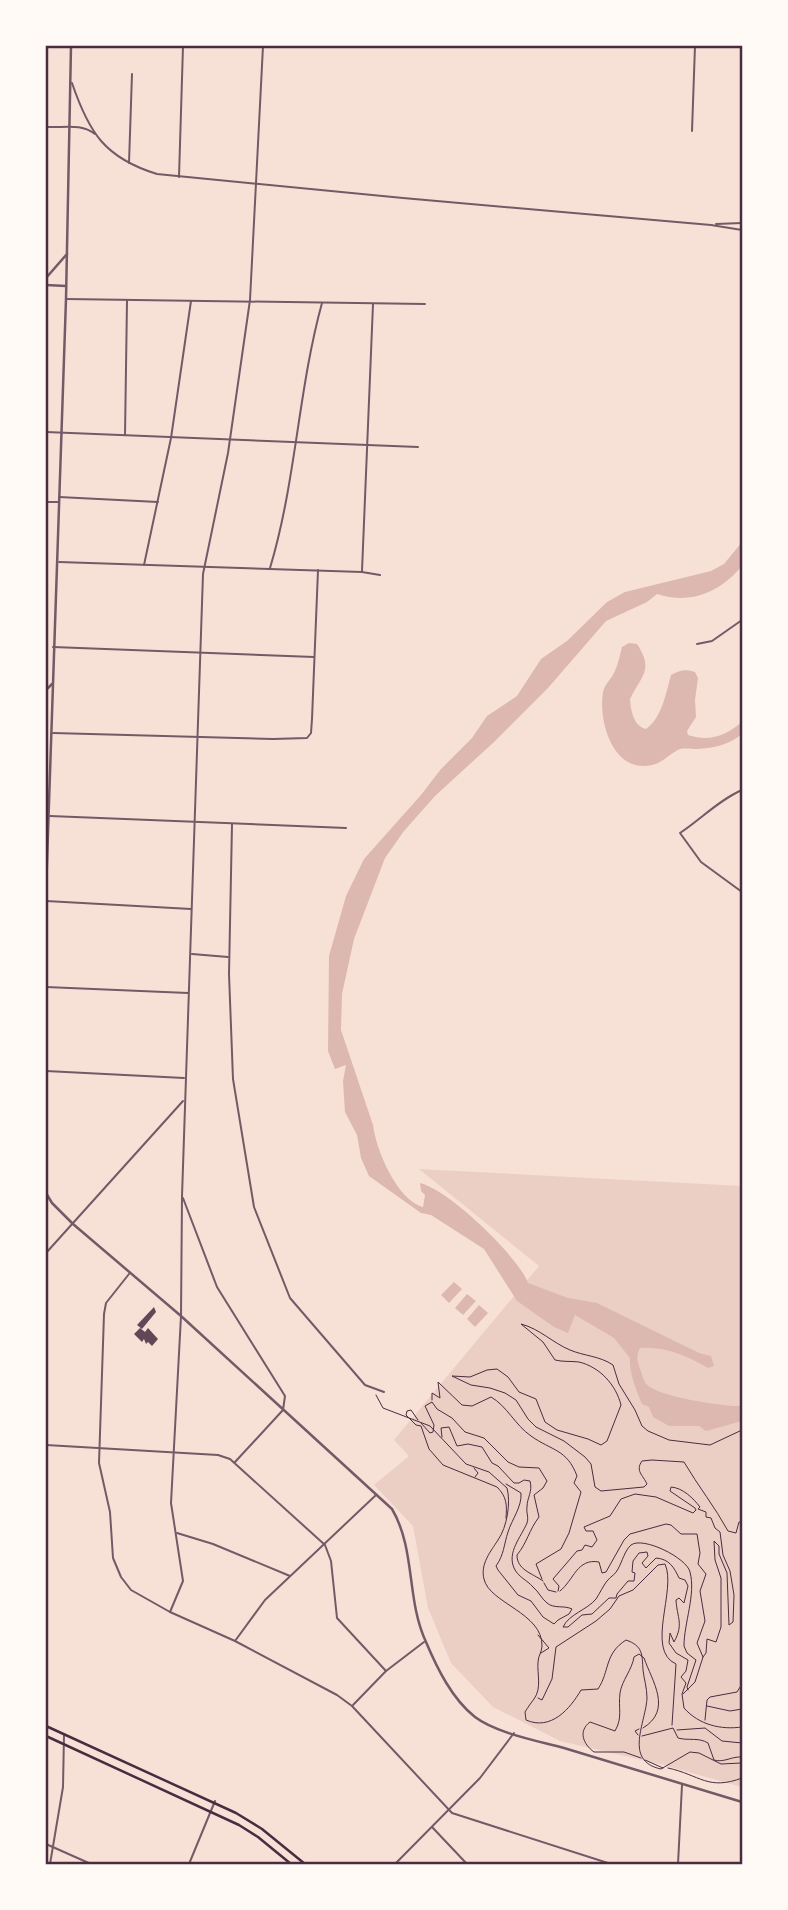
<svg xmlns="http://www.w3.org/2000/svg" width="788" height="1910" font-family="'IBM Plex Sans',sans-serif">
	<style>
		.green { fill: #ebcfc5 }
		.water { fill: #dcb8b0 }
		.building { fill: #644757 }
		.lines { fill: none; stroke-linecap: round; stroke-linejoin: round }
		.path { stroke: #4a2c40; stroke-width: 1 }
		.minor { stroke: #755966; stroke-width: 2 }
		.tertiary { stroke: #755966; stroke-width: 2.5 }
		.primary { stroke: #4a2c40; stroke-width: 2.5 }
		.neatline { fill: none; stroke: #4a2c40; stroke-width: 2.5 }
	</style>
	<rect width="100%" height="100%" fill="#f7e1d7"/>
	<path class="green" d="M419,1169L742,1186V1787L663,1765L560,1741L493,1707L451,1663L428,1608L413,1526L374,1485L409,1456L394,1440L539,1266Z"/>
	<g class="water">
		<path d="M742,542V566C720,592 691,605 657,594L647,602L606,621L548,688L494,742L435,796L404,831L385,858L354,939L342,994L341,1030L373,1125C376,1150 397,1200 423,1207L425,1195L421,1191L420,1183C449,1190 518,1256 528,1283L568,1298L597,1303L699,1353L711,1356L714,1366L708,1368C688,1356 664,1346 640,1348C636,1355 637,1361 640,1369C642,1373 643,1380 646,1384C658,1397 725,1407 742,1406V1421L706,1431L699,1426H669L653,1417L649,1407L642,1404C636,1389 629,1373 630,1358L614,1338L575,1315L568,1333L554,1327L517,1301L484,1249L431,1215L421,1213L369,1176L361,1158L357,1135L345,1112L343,1081L346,1065L335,1069L328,1051L329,956L346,896L364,859L421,795L441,769L472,738L487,716L517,696L541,659L567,641L607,602L625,592L711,571L724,564Z"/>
		<path d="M629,643L637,644C654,670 642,675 630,699C631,710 633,726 646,729C662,718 666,693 671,675C680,670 685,669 695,672L698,678L695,700L696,717L687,731L688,735C710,742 725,736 742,722V734C729,745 714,748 697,749C692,749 685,748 680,749C670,753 663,763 652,765C613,774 598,721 603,692C605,684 611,679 614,673C618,665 620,655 622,647Z"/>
		<path d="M454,1282L462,1289L449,1303L441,1295Z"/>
		<path d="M467,1294L476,1301L463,1315L455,1308Z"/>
		<path d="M479,1305L488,1313L475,1327L467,1319Z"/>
	</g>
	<g class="building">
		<path d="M154,1307L156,1312L142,1329L137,1325Z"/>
		<path d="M140,1328L145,1332L148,1328L158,1339L152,1346L148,1342L146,1344L144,1339L142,1342L134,1334Z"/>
	</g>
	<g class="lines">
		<g class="path">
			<path d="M376,1395L383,1408L430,1426L466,1464L489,1472L507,1488C511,1503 507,1527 498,1540C491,1551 480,1564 484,1579C489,1603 543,1613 542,1646C542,1652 538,1656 538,1662C537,1674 542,1688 534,1699C531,1703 528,1707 525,1712L526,1720C551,1731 570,1709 581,1690L598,1689C610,1671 604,1654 626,1640C643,1646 642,1654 643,1670C644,1679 647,1688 647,1698C646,1722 623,1761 661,1769L690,1752L699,1753L721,1764L742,1763"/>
			<path d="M432,1400V1393L440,1398L438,1382L462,1405L472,1406L491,1397C507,1406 515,1425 531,1436C552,1451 567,1449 577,1476L574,1483L581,1492L569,1533L561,1549L536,1564L542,1579"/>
			<path d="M418,1420L411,1410L407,1411L406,1415L416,1425L421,1426L429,1449L443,1465L497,1487C507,1497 507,1505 506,1518"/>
			<path d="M421,1423L430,1433L433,1432L434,1425L425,1406L432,1402L437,1409L452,1418L465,1432L484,1438L508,1462L519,1467L539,1468L547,1481L543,1488L534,1495L539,1517C529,1530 527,1543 517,1555C517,1570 532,1573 543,1581"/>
			<path d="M742,1430L710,1445L669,1440L648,1431L642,1426L635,1410L619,1384L613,1365C600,1356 584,1356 570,1350C553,1343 540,1329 521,1324L543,1342L555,1360C563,1362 571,1361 579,1362C600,1367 616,1385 621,1405L607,1441L601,1445L588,1439L557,1430L545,1422L536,1399L519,1392L508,1377L497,1369L487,1370L470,1377L452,1376L471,1385L490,1388L505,1393L516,1400L528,1419L536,1427L564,1441L585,1457L591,1464L595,1487L601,1491L644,1487L647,1484C643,1475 635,1471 642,1461L652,1460L684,1462C698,1486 715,1507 728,1531L736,1533L739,1522H742"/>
			<path d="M442,1437L441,1428L449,1427L457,1446L468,1444L482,1447L492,1463L498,1466L514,1483H519L524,1480L530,1481C533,1492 527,1497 527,1507C526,1513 529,1517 527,1523C521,1537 507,1552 514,1568C518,1577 527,1580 533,1587C539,1592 541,1598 547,1603C554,1609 564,1605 572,1609L569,1614L558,1620L554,1624L543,1617L531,1601L518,1595L498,1570L496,1566C504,1555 504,1544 508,1532C512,1519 522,1507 521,1493L506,1484"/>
			<path d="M474,1468L478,1473L475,1477"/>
			<path d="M742,1558L741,1562L742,1567"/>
			<path d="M544,1583L548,1590L556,1592"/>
			<path d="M558,1591L559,1586L553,1579L577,1551L582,1550L585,1545L592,1547L597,1540L593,1531H586L584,1527L610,1516L621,1499L635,1494L656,1497L693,1513L696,1510L695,1508L670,1491L671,1487C683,1488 693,1498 700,1507L698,1509L706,1512V1517L711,1518L715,1528L720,1532L723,1555L730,1571L734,1595L733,1622L729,1625L727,1573L719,1554V1546L714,1541L715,1560L721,1578V1627L716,1642L707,1639L706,1653L703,1657"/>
			<path d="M560,1591C574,1580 577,1558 599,1562L602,1573L606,1572L624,1540L630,1534L666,1524L671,1525L681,1534H697L700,1553L698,1564L706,1574L700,1591L705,1621L697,1643L703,1657L695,1682L683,1694"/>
			<path d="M538,1635L549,1648L541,1653"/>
			<path d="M688,1690L687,1687L696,1660L687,1653L684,1646C684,1623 696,1594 690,1572C687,1558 643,1536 631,1545C625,1550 622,1562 618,1569C616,1574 611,1576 607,1581C603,1586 600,1593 596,1599C587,1610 569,1614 563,1627H568L582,1615L592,1614L609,1598H616L617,1594L628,1581H634L635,1573L632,1572L633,1561L639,1553L647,1552L648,1556L642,1563L646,1568L656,1558C669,1559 674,1567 679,1578L685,1580L688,1586L684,1603L679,1598L676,1600C677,1618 684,1624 674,1642L670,1633L669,1643L676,1653L688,1660L686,1671L681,1677L686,1683L682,1694L684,1708C699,1725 721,1730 742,1727"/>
			<path d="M538,1698L542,1700L552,1679L556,1647L596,1621L610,1609L619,1596L633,1590L658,1565L665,1564C677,1590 645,1650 676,1664L672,1725"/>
			<path d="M707,1706L730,1711L742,1709"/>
			<path d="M705,1720L707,1700L710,1697L737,1692L742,1684"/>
			<path d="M677,1730L705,1728L722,1741L742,1743"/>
			<path d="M638,1735L635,1731L639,1729"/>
			<path d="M642,1736L673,1728L678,1738C689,1741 698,1737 708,1743L714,1760C724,1763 732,1756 742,1757"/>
			<path d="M641,1758L624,1752H594C583,1744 578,1731 590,1722L615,1731C623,1717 618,1709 620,1693C622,1680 632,1670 634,1657L639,1654L644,1658C652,1681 673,1710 643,1728"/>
			<path d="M645,1760L663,1768"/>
			<path d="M668,1768C700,1775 708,1791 742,1778"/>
		</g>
		<g class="minor">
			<path d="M72,83C89,133 105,158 157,174L403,198L711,225L742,230"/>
			<path d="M46,127C64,128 81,123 95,134"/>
			<path d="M692,131L695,46"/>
			<path d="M129,163L132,74"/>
			<path d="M179,177L183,46"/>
			<path d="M716,224L742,223"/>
			<path d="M67,299L425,304"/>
			<path d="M46,432L418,447"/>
			<path d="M125,435L127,301"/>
			<path d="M59,497L158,502"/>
			<path d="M46,502H58"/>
			<path d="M59,562L362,572L380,575"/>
			<path d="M144,565L171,438L191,301"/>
			<path d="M270,568C296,482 298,390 322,303"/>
			<path d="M362,571L373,304"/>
			<path d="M697,644L712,641L742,620"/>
			<path d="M53,647L314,657"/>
			<path d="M53,733L273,739L307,738L311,733L312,719L318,570"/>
			<path d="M742,790C719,800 701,819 680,833L701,862L742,892"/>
			<path d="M50,816L346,828"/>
			<path d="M232,824L229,974L233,1079L254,1207L290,1298L365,1385L384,1392"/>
			<path d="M46,901L191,909"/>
			<path d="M192,954L228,957"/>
			<path d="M46,987L188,993"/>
			<path d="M46,1071L184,1078"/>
			<path d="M183,1198L217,1287L285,1396L283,1410L235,1462"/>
			<path d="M46,1253L183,1101"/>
			<path d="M129,1274L106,1303L104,1314L99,1463L110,1512L113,1558L121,1577L131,1590L170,1612L235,1641L337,1695L352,1706L452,1813L611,1864"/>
			<path d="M46,1445L218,1455L230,1459L325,1545L331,1561L337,1618L386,1671"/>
			<path d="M177,1533L213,1544L290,1576"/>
			<path d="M170,1612L183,1581L171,1503L181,1316L182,1196L203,574L228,453L250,300L263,46"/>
			<path d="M235,1641L265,1600L376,1495"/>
			<path d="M353,1705L386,1671L424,1642"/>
			<path d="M432,1827L467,1864"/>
			<path d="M46,1844L91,1864"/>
			<path d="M50,1864L63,1787L64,1735"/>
			<path d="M189,1864L215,1801"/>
			<path d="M395,1864L480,1778L514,1733"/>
			<path d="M678,1864L682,1785"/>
		</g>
		<g class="tertiary">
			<path d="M46,278L67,254"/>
			<path d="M46,285L66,286"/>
			<path d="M46,690L52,684"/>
			<path d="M46,892L66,299L71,46"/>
			<path d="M46,1193L52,1203L73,1224L181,1316L392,1509C416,1550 406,1599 426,1642C437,1668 452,1699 475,1717C496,1733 538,1741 564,1748C624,1766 683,1784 742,1802"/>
		</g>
		<g class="primary">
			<path d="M46,1726L236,1813L262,1829L305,1864"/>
			<path d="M46,1736L239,1825L258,1837L291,1864"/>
		</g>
	</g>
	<rect width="788" height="1910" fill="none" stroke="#fffaf5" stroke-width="94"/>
	<rect x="47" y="47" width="694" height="1816" class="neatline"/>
</svg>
